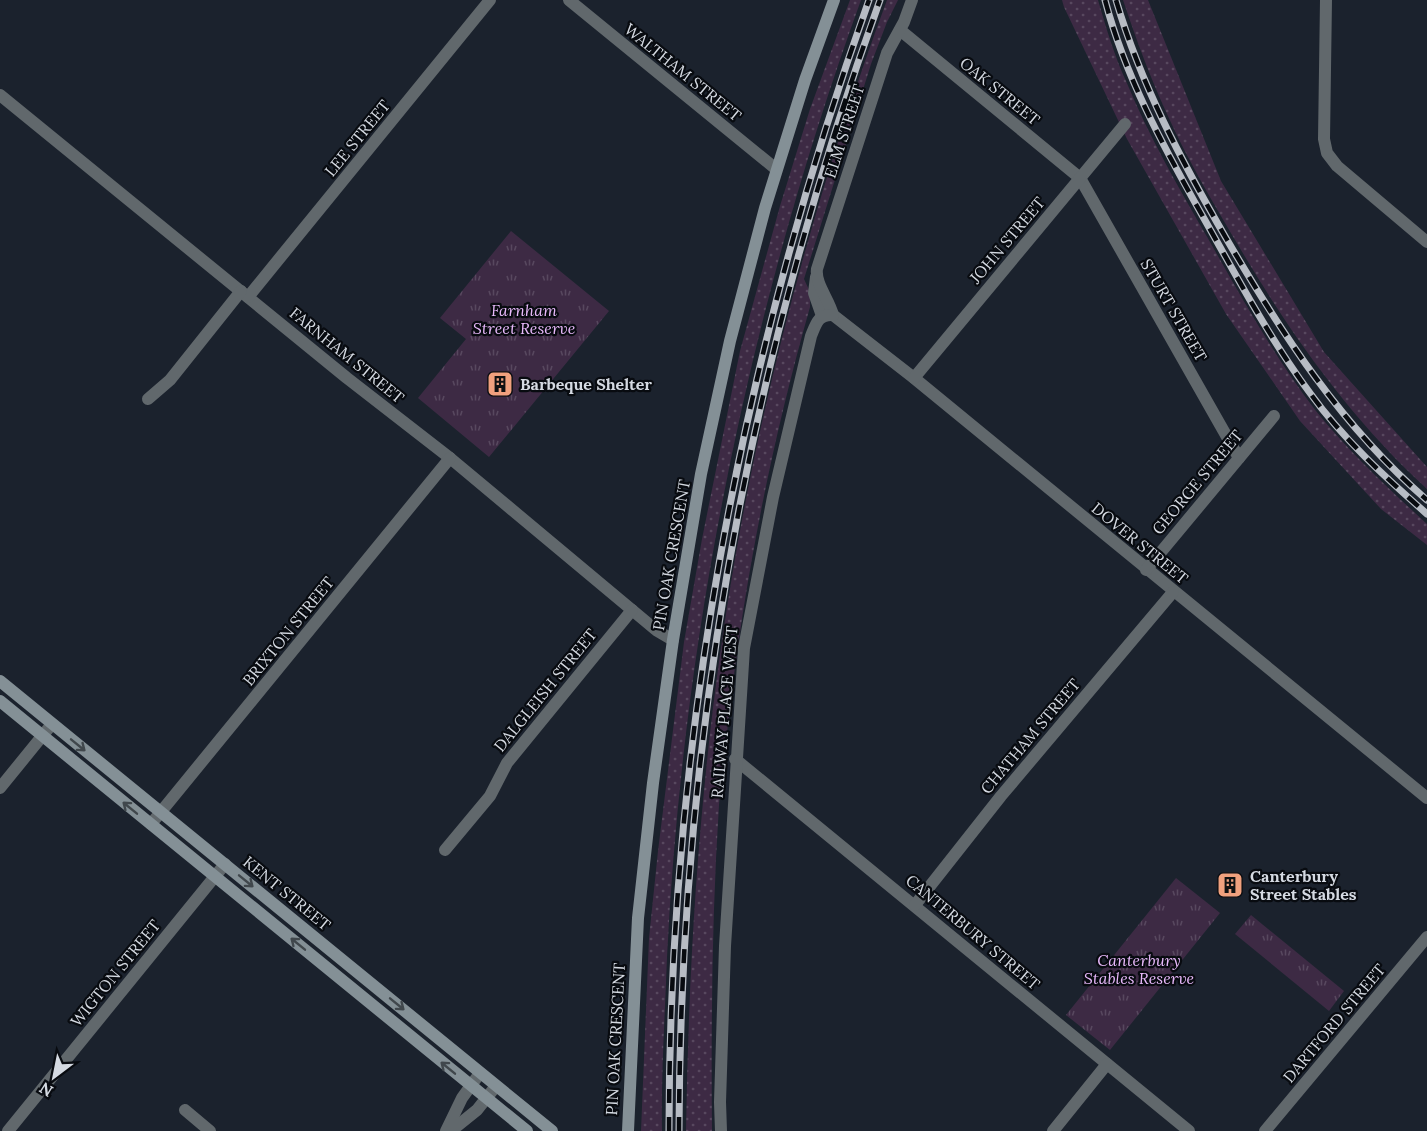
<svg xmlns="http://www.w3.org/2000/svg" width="1427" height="1131" font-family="Lora,serif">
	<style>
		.grass { fill: url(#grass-dots) }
		.park { fill: url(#park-tufts) }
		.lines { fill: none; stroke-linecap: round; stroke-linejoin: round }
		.street { stroke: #61686c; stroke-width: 12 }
		.secondary { stroke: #849096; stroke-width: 12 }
		.rail-casing { stroke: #b7bcc4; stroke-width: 7 }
		.rail { stroke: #080b10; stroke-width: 4.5; stroke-dasharray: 14; stroke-linecap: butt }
		.oneway { stroke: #40474c }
		.labels { text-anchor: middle; stroke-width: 4.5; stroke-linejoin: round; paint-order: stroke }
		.street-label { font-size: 16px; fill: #d5dae2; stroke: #080b10 }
		.park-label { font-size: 16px; font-style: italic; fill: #e8b9fb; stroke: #080b10 }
		.poi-label { font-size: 16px; font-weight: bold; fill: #d5dae2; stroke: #080b10; text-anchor: start }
	</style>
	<defs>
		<pattern id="grass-dots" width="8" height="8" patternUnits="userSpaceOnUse" patternTransform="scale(1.5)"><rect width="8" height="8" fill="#3d2a44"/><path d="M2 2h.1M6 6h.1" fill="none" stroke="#58485f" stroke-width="1.8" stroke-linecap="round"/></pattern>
		<pattern id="park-tufts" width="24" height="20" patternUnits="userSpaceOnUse" patternTransform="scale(1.5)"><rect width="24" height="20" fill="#3d2a44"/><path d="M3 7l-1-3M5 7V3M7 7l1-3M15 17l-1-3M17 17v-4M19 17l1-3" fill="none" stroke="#58485f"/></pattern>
	</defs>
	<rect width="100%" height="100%" fill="#1b222d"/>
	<g class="grass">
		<path d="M850,0H861C750,306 683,632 667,957C665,1015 661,1073 662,1131H641L649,938L658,851L684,642L702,539L740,351L780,206L810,109Z"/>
		<path d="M887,0H898L887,22L871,64L804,279L810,292V307C772,441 745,577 729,715C726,745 721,775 719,805C712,913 711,1023 712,1131H686C689,934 703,736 738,542C771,358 822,176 887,0Z"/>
		<path d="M1062,0H1098C1106,27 1114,55 1126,81C1149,137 1180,190 1210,242C1243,300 1275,358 1316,411C1349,452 1388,488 1427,524V545L1381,509L1300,421L1226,314L1127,139L1064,7Z"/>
		<path d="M1123,0H1148L1221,181L1324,352L1427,467V489C1352,420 1293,338 1241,250C1215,206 1188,161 1167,114C1150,77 1136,39 1123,0Z"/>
	</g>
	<g class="park">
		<path d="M511,231L609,311L489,457L418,398L466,339L440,318Z"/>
		<path d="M1176,878L1220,913L1110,1050L1066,1015Z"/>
		<path d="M1251,915L1344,991L1329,1011L1235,934Z"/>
	</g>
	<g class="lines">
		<g class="street">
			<path d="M569,0L776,169"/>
			<path d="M1326,0L1324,139L1327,153L1337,166L1427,242"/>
			<path d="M900,30L1080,178L1239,458"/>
			<path d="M0,95L347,378L450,458L656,630L673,640"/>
			<path d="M816,277L814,293L822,316"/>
			<path d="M248,297L490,0"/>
			<path d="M833,315L914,378L1427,798"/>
			<path d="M833,315C829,299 815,284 817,269L887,53L904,22L912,0"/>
			<path d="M914,378L1125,124"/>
			<path d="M148,399L170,380L241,291"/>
			<path d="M1146,570L1274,416"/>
			<path d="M735,759L1189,1131"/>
			<path d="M0,788L52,724"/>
			<path d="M151,824L450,458"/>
			<path d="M445,850L490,796L507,763L632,610"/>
			<path d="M915,905L1001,796L1173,592"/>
			<path d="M185,1110L210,1131"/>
			<path d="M8,1131L225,864"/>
			<path d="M446,1131L462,1098L480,1073"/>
			<path d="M451,1131L477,1110L496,1086"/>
			<path d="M721,1131L720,1102L725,946L744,648L773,497L811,336C816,324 818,314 833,315"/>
			<path d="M1053,1131L1107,1064"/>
			<path d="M1265,1131L1427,937"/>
		</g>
		<g class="secondary">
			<path d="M0,681L552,1131"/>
			<path d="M0,701L527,1131"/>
			<path d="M628,1131L638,918L653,783L673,640L701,474L730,341L765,208L805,80L834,0"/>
		</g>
		<g class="rail-casing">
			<g id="rail">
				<path d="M1105,0C1125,76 1163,146 1202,215C1236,275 1269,338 1310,393C1343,439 1385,477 1427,514"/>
				<path d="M1116,0C1141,85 1182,162 1226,238C1282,334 1342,427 1427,500"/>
				<path d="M669,1131C669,745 739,363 869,0"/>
				<path d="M679,1131C680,743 748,364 880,0"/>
			</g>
		</g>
		<use href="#rail" class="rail"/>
	</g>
	<defs><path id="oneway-shaft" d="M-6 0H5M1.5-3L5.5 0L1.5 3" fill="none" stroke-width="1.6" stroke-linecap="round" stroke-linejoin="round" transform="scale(1.5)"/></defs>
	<g class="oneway">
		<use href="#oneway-shaft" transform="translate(78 745) rotate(39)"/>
		<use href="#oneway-shaft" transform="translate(130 808) rotate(-141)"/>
		<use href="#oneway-shaft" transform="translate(246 881) rotate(39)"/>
		<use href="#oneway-shaft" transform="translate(298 944) rotate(-141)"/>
		<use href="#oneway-shaft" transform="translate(397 1004) rotate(39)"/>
		<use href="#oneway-shaft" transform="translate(448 1068) rotate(-141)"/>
	</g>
	<defs>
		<g id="building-square" transform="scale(1.35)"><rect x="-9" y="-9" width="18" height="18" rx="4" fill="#f1a17e" stroke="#080b10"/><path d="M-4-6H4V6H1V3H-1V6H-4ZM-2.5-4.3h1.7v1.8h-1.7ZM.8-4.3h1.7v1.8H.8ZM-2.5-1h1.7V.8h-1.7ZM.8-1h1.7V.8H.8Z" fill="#111"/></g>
	</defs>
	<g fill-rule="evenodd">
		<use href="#building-square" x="500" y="384"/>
		<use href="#building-square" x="1230" y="885"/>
	</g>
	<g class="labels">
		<g class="street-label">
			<text transform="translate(683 72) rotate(39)" y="6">WALTHAM STREET</text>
			<text transform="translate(1000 91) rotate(39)" y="6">OAK STREET</text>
			<text transform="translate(844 131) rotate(-72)" y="6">ELM STREET</text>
			<text transform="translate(357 138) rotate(-51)" y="6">LEE STREET</text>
			<text transform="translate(1007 240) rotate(-50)" y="6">JOHN STREET</text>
			<text transform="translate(1174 310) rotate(60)" y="6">STURT STREET</text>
			<text transform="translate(347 355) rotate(39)" y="6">FARNHAM STREET</text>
			<text transform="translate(1197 482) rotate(-50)" y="6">GEORGE STREET</text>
			<text transform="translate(1140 543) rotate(39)" y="6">DOVER STREET</text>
			<text transform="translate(671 555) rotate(-80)" y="6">PIN OAK CRESCENT</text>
			<text transform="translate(288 631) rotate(-51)" y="6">BRIXTON STREET</text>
			<text transform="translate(545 690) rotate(-51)" y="6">DALGLEISH STREET</text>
			<text transform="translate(724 712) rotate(-85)" y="6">RAILWAY PLACE WEST</text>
			<text transform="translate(1030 736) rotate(-50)" y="6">CHATHAM STREET</text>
			<text transform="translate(287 893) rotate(39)" y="6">KENT STREET</text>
			<text transform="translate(973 932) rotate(40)" y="6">CANTERBURY STREET</text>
			<text transform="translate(115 973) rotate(-51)" y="6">WIGTON STREET</text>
			<text transform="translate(1334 1023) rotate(-50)" y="6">DARTFORD STREET</text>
			<text transform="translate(615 1039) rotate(-87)" y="6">PIN OAK CRESCENT</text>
		</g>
		<g class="park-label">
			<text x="524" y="316">Farnham<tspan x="524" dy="18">Street Reserve</tspan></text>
			<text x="1139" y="966">Canterbury<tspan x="1139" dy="18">Stables Reserve</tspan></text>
		</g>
		<g class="poi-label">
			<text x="520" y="390">Barbeque Shelter</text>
			<text x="1250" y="882">Canterbury<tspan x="1250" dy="18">Street Stables</tspan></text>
		</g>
	</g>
	<g transform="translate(54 1077) rotate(212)" stroke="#080b10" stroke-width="4.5" paint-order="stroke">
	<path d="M0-4.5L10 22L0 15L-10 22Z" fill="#d5dae2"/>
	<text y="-9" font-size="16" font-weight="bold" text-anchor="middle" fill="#d5dae2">N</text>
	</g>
</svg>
